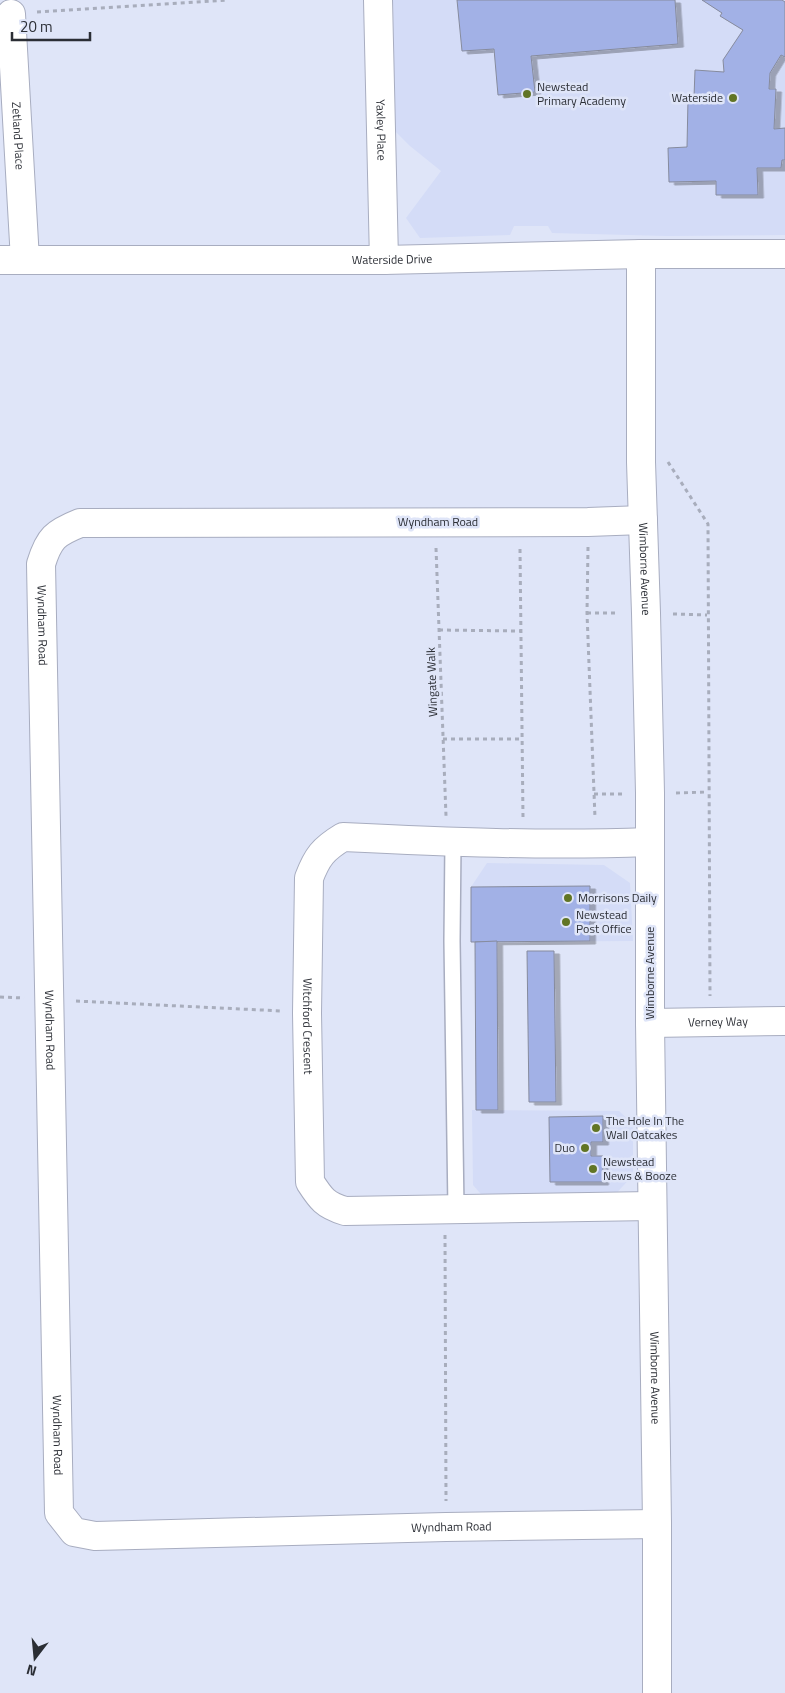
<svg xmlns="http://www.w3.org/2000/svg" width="785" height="1693" font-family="'Titillium Web',sans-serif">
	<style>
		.built { fill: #d4dcf7 }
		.building { fill: #a2b1e6; stroke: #868b9d; filter: url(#shadow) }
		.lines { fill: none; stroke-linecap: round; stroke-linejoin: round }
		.service-casing { stroke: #a8adc0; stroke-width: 18 }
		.minor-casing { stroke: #a8adc0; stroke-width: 30 }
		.path { stroke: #a8adbc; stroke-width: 3; stroke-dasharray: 4 4; stroke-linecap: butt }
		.service { stroke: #fff; stroke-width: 15 }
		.minor { stroke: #fff; stroke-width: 28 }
		.poi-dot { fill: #617525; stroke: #dfe5f8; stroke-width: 2 }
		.labels { text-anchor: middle; stroke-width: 5; stroke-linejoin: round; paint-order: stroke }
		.poi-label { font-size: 12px; fill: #2b2e35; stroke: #dfe5f8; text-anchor: start }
		.street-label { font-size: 12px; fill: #2b2e35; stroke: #dfe5f8 }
	</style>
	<defs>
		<filter id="shadow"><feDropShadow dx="5.5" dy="3" stdDeviation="0" flood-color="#0004"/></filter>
	</defs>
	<rect width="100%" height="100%" fill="#dfe5f8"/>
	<g class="built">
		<path d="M393,0H785V235L667,236L552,233L548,226H514L510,235L420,238L406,218L441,171L410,146L395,131Z"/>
		<path d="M487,863L604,865L630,883L633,941L471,942V887Z"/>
		<path d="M472,1110L619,1111L633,1124V1175L612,1198L487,1201L473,1185Z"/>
	</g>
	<g class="building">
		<path d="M457,0H675L678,44L531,56L535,92L498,95L494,49L462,51Z"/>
		<path d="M702,0H782L785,2V57L781,55L770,73L769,89H776L774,129L785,128V160H782L781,168H757L758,195H716V181L669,182L668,148L687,147L688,99L694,97L695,70L724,72L723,60L743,30L720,16L722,13Z"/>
		<path d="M590,886V941L471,942V887Z"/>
		<path d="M497,941L498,1110H476L475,942Z"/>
		<path d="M527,951H554L556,1102H529Z"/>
		<path d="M603,1116V1142H591V1156H603V1182H550L549,1117Z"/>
	</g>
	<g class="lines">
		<g class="service-casing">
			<path id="service" d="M453,842L452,941L456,1209"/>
		</g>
		<g class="minor-casing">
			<g id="minor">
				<path id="s1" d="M378,0L384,260"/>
				<path id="s2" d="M11,14L25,260"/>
				<path id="s3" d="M641,254V462L646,613L650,793V1023L657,1524V1693"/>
				<path id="s4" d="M0,260H384L641,254H785"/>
				<path id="s5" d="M643,520L588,522L80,523C55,533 49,538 41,564L59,1513L74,1532L95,1536L446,1527L657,1524"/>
				<path id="s6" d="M649,842C547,846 445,842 343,837C323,849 317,857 309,878L307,1013L310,1182C321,1199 325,1205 345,1211L652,1206"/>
				<path id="s7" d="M650,1023L785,1021"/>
			</g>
		</g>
		<g class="path">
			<path d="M37,12L227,0"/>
			<path d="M668,462L708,524L710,996"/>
			<path d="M588,547L587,613L595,818"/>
			<path d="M436,548L446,816"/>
			<path d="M520,549L523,818"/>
			<path d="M587,613H619"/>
			<path d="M673,614L707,615"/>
			<path d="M439,630L521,631"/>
			<path d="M443,739H523"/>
			<path d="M676,793L708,792"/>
			<path d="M594,794H625"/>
			<path d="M0,997L24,998"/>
			<path d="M76,1001L282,1011"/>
			<path d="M445,1235L446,1501"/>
		</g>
		<use href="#service" class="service"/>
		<use href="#minor" class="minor"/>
	</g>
	<g class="poi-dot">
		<circle cx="527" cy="94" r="5"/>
		<circle cx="733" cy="98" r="5"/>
		<circle cx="568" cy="898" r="5"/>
		<circle cx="566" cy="922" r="5"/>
		<circle cx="596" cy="1128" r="5"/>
		<circle cx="585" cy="1148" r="5"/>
		<circle cx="593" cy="1169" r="5"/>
	</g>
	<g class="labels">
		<g class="poi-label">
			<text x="537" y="91">Newstead<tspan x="537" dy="14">Primary Academy</tspan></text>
			<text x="723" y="102" text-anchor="end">Waterside</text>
			<text x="578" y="902">Morrisons Daily</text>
			<text x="576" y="919">Newstead<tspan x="576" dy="14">Post Office</tspan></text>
			<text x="606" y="1125">The Hole In The<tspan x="606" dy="14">Wall Oatcakes</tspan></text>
			<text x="575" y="1152" text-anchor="end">Duo</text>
			<text x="603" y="1166">Newstead<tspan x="603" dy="14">News &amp; Booze</tspan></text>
		</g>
		<g class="street-label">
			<text dy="4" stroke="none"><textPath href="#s1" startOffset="130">Yaxley Place</textPath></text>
			<text dy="4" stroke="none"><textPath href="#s2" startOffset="122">Zetland Place</textPath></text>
			<text dy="4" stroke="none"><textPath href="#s4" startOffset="392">Waterside Drive</textPath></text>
			<text x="438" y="526">Wyndham Road</text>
			<text dy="4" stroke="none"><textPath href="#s3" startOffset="315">Wimborne Avenue</textPath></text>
			<text dy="4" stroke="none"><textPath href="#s5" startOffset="684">Wyndham Road</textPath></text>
			<text transform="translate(432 682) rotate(-92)" y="4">Wingate Walk</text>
			<text transform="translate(650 973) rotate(-90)" y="4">Wimborne Avenue</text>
			<text dy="4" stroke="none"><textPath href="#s7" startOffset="68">Verney Way</textPath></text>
			<text dy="4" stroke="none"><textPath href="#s6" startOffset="509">Witchford Crescent</textPath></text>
			<text dy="4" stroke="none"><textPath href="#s5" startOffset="1089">Wyndham Road</textPath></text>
			<text dy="4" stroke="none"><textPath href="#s3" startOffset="1124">Wimborne Avenue</textPath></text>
			<text dy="4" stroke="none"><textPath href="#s5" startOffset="1494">Wyndham Road</textPath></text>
			<text dy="4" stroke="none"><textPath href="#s5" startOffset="1974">Wyndham Road</textPath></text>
		</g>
	</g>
	<g transform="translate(35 1658) rotate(196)" stroke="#dfe5f8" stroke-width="4" paint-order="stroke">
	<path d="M0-4L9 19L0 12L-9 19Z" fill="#2b2e35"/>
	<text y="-8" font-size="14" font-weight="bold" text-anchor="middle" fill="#2b2e35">N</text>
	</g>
	<path d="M12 32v8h78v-8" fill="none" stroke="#2b2e35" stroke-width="2.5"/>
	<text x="20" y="32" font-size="15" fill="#2b2e35" stroke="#dfe5f8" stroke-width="4" paint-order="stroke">20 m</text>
</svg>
